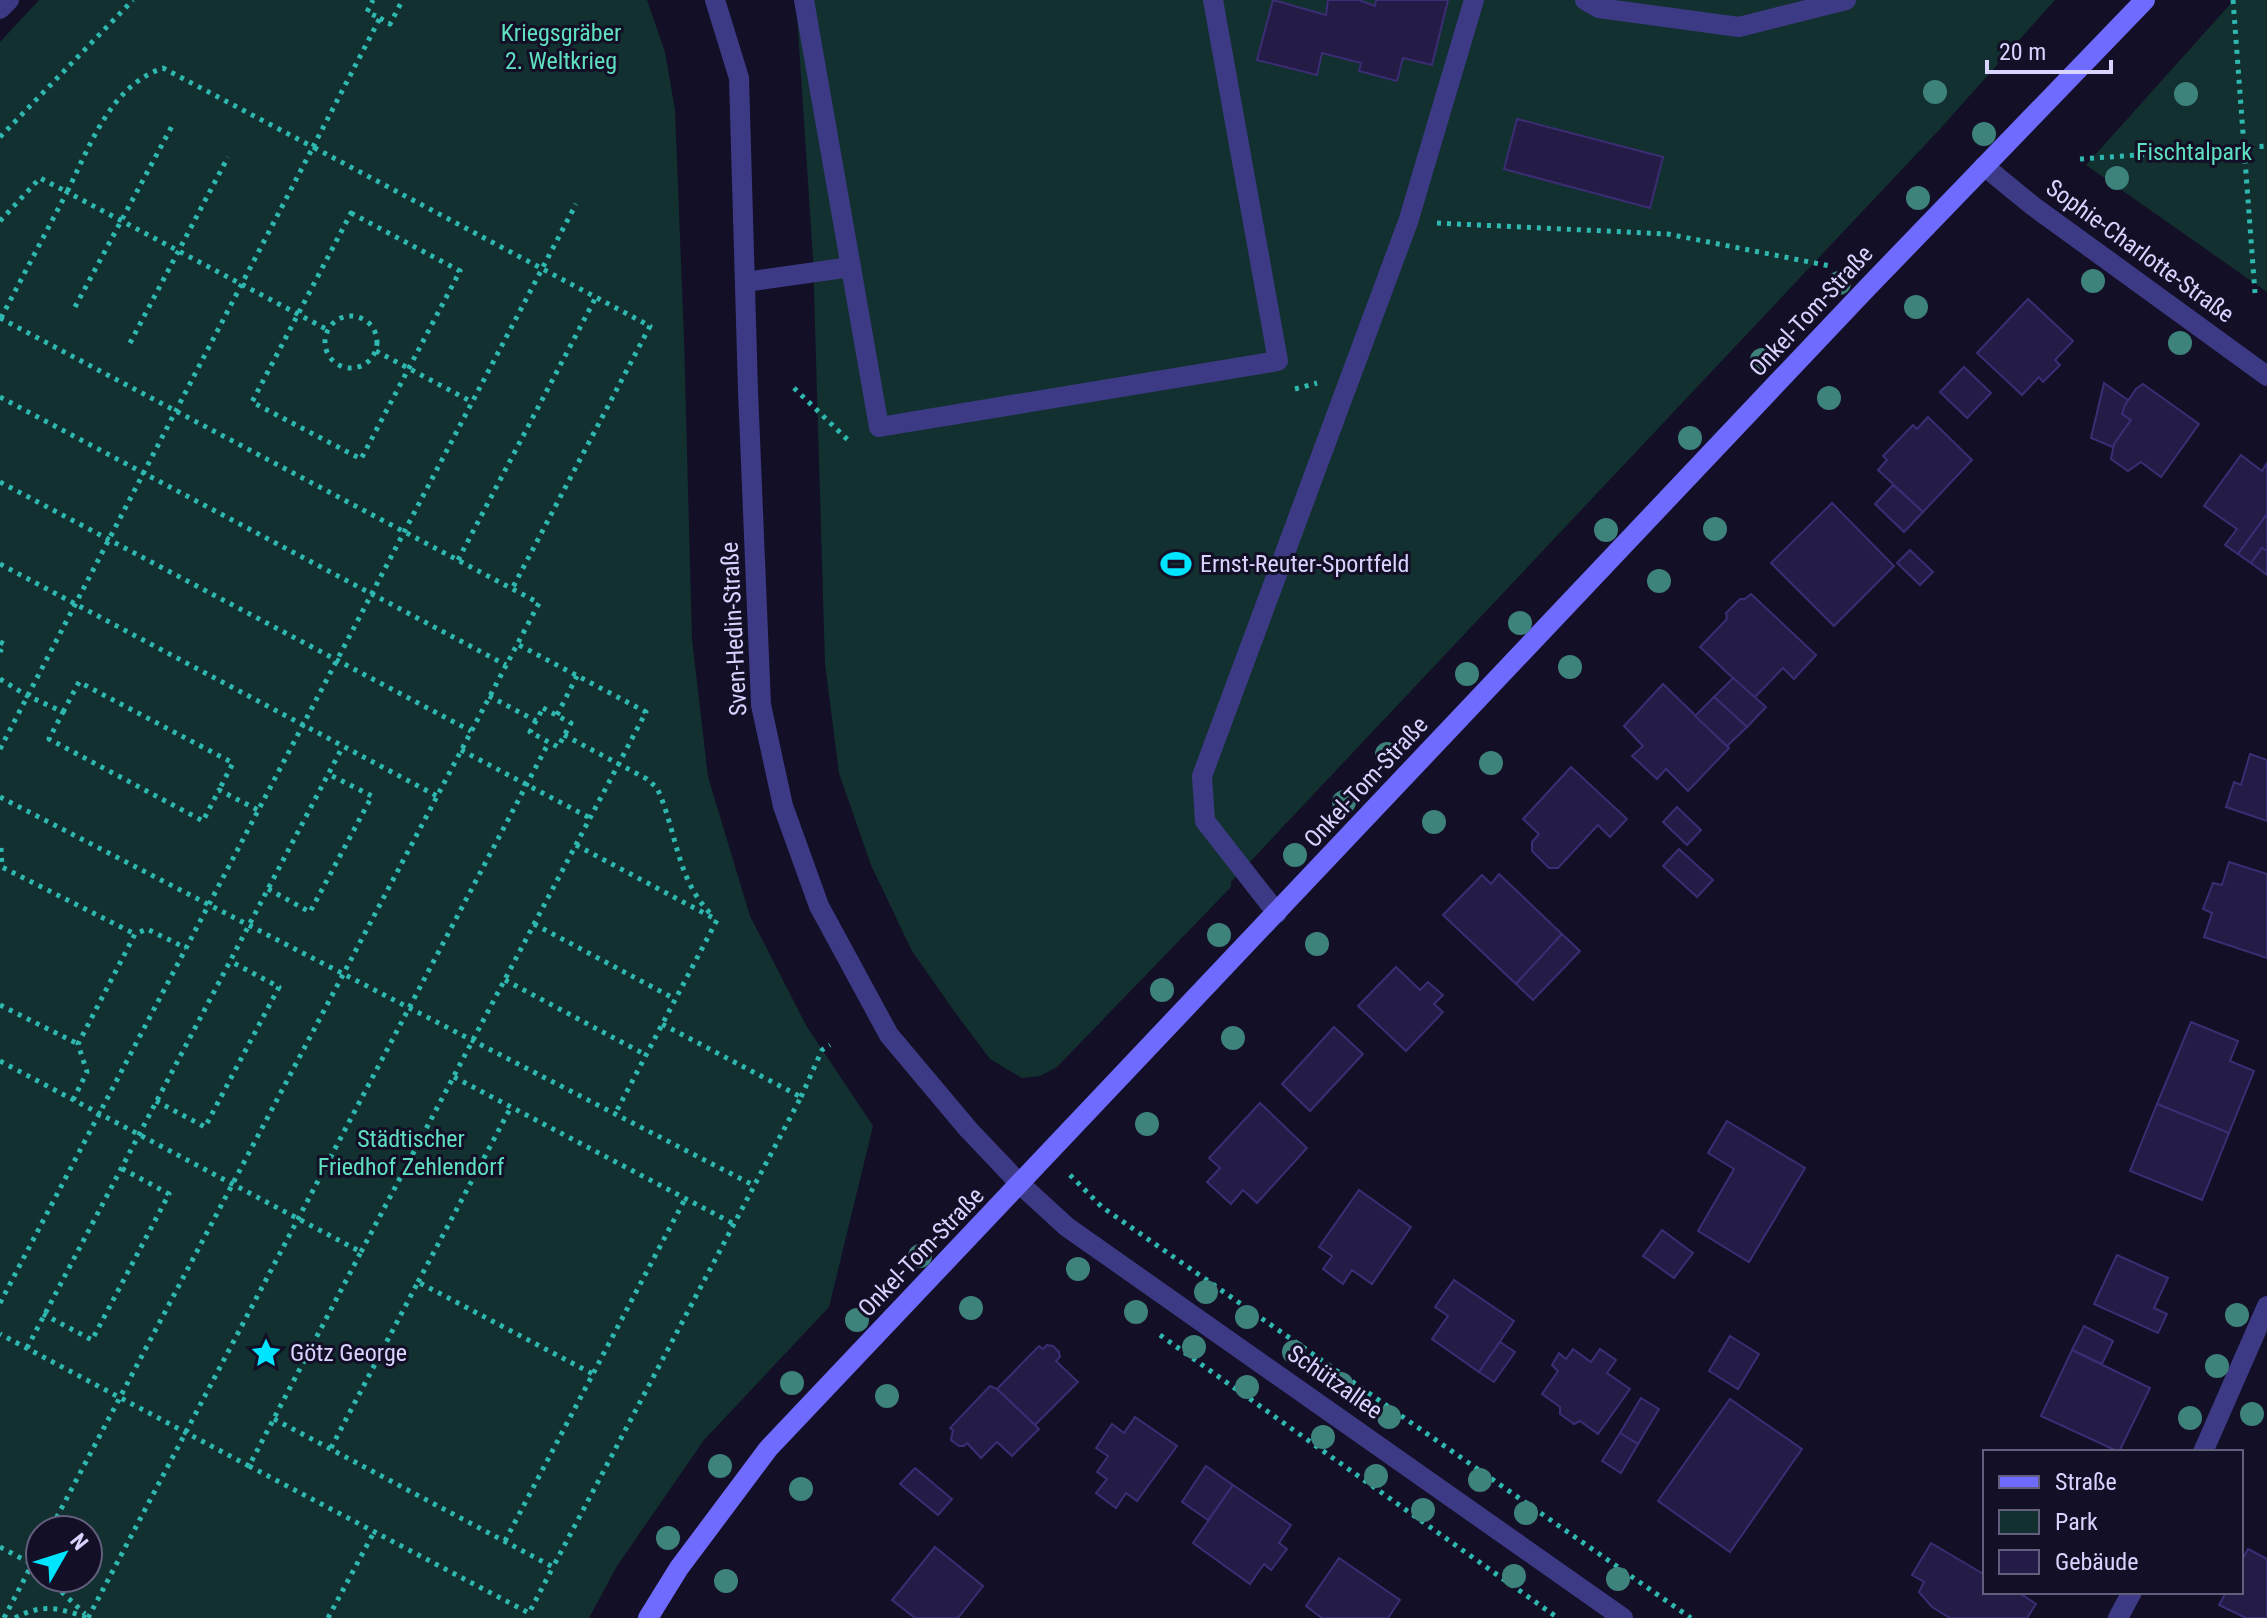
<svg xmlns="http://www.w3.org/2000/svg" width="2267" height="1618" font-family="'Roboto Condensed',sans-serif">
	<style>
		.green { fill: #12302f; fill-rule: evenodd }
		.building { fill: #241b47; stroke: #3b2d73; stroke-width: 2 }
		.lines { fill: none; stroke-linecap: round; stroke-linejoin: round }
		.path { stroke: #2fb8b0; stroke-width: 5; stroke-dasharray: 4 6; stroke-linecap: butt }
		.lane { stroke: #3d3a85; stroke-width: 20 }
		.street { stroke: #3d3a85; stroke-width: 20 }
		.secondary { stroke: #6f6bff; stroke-width: 20 }
		.tree { fill: #3d827b }
		.labels { text-anchor: middle; stroke-width: 6; stroke-linejoin: round; paint-order: stroke }
		.park-label { font-size: 24px; fill: #5fe0c0; stroke: #130f26 }
		.street-label { font-size: 24px; fill: #d9d4ff; stroke: #130f26 }
		.poi-label { font-size: 24px; fill: #d9d4ff; stroke: #130f26; text-anchor: start }
	</style>
	<rect width="100%" height="100%" fill="#130f26"/>
	<g class="green">
		<path d="M39,0H647L665,52L675,110L684,339L692,639L708,777L750,916L807,1027L873,1126L829,1307L704,1440L617,1566L589,1618H0V42ZM40,1530H88V1578H40Z"/>
		<path d="M796,0H2055L1940,129L1231,882V887L1057,1067L1040,1076L1022,1078L990,1059L954,1011L912,951L871,865L839,773L825,664L813,258Z"/>
		<path d="M2234,0H2267V292L2086,165Z"/>
	</g>
	<g class="building">
		<path d="M1273,0L1326,15L1328,0H1359L1375,6L1376,0H1448L1432,65L1403,58L1397,81L1359,71L1361,63L1322,53L1317,75L1257,60Z"/>
		<path d="M1517,119L1663,157L1650,208L1504,169Z"/>
		<path d="M2028,299L2073,341L2055,360L2060,365L2043,382L2039,377L2022,395L1977,353Z"/>
		<path d="M1964,367L1991,393L1967,418L1940,392Z"/>
		<path d="M2104,383L2128,400L2122,414L2131,420L2114,444L2115,448L2091,438Z"/>
		<path d="M2143,384L2199,424L2161,477L2141,462L2128,471L2111,459L2114,444L2131,420L2122,414L2125,405L2136,389Z"/>
		<path d="M1928,417L1972,460L1923,512L1878,470L1887,460L1883,456L1913,425L1917,429Z"/>
		<path d="M2241,455L2262,471L2267,463V514L2238,554L2225,545L2237,529L2204,506Z"/>
		<path d="M1893,485L1923,512L1904,532L1875,504Z"/>
		<path d="M1832,503L1894,566L1834,626L1771,563Z"/>
		<path d="M2267,514V551L2262,548L2251,563L2238,554Z"/>
		<path d="M2262,548L2267,551V575L2251,563Z"/>
		<path d="M1910,550L1933,572L1920,585L1897,563Z"/>
		<path d="M1751,594L1816,655L1794,679L1783,668L1754,698L1700,647L1727,619L1726,613L1740,599H1745Z"/>
		<path d="M1733,678L1766,707L1747,727L1714,697Z"/>
		<path d="M1663,684L1729,748L1688,791L1666,769L1657,779L1632,756L1643,746L1624,726Z"/>
		<path d="M1714,697L1747,727L1727,746L1695,716Z"/>
		<path d="M2250,754L2267,760V821L2226,807L2234,782L2241,785Z"/>
		<path d="M1571,767L1627,819L1610,837L1598,825L1558,868H1549L1532,851V842L1539,834L1523,819Z"/>
		<path d="M1677,807L1701,830L1687,845L1663,822Z"/>
		<path d="M1679,849L1713,880L1697,897L1663,866Z"/>
		<path d="M2229,862L2267,874V958L2204,937L2212,913L2203,909L2213,883L2222,885Z"/>
		<path d="M1499,874L1562,934L1516,984L1443,915L1482,875L1491,884Z"/>
		<path d="M1562,934L1580,951L1533,1000L1516,984Z"/>
		<path d="M1396,967L1420,990L1428,982L1443,995L1434,1004L1443,1012L1406,1051L1358,1006Z"/>
		<path d="M2191,1022L2238,1041L2230,1061L2254,1071L2229,1133L2157,1104Z"/>
		<path d="M1334,1027L1363,1054L1310,1111L1282,1084Z"/>
		<path d="M1260,1103L1307,1148L1257,1203L1243,1190L1231,1204L1207,1182L1220,1168L1209,1158Z"/>
		<path d="M2157,1104L2229,1133L2202,1200L2130,1171Z"/>
		<path d="M1727,1121L1805,1168L1749,1262L1698,1231L1734,1169L1708,1153Z"/>
		<path d="M1359,1190L1411,1227L1372,1284L1352,1270L1343,1284L1323,1269L1332,1256L1319,1247Z"/>
		<path d="M1662,1230L1693,1253L1674,1278L1643,1256Z"/>
		<path d="M2117,1255L2168,1278L2154,1308L2167,1314L2158,1333L2094,1304Z"/>
		<path d="M1454,1280L1514,1321L1479,1372L1432,1339L1448,1316L1435,1307Z"/>
		<path d="M2084,1326L2113,1341L2102,1364L2072,1350Z"/>
		<path d="M1730,1336L1759,1354L1738,1389L1709,1371Z"/>
		<path d="M1500,1342L1515,1352L1494,1382L1479,1372Z"/>
		<path d="M1047,1345L1053,1346L1059,1352L1060,1357L1056,1361L1078,1382L1035,1425L997,1389L1039,1346L1043,1349Z"/>
		<path d="M1573,1349L1591,1362L1600,1349L1616,1360L1607,1373L1630,1389L1598,1434L1580,1421L1574,1424L1560,1414V1407L1542,1394L1558,1371L1552,1365L1559,1353L1566,1359Z"/>
		<path d="M2072,1350L2150,1388L2119,1452L2041,1416Z"/>
		<path d="M990,1386L997,1389L1039,1429L1012,1456L997,1442L981,1458L967,1443L964,1446H959L951,1440L953,1430L950,1428Z"/>
		<path d="M1641,1398L1659,1409L1638,1444L1620,1433Z"/>
		<path d="M1730,1399L1802,1449L1730,1552L1658,1501Z"/>
		<path d="M1135,1417L1177,1446L1137,1501L1126,1493L1116,1508L1096,1493L1107,1479L1097,1472L1108,1456L1096,1448L1112,1424L1124,1433Z"/>
		<path d="M1620,1433L1638,1444L1621,1473L1602,1461Z"/>
		<path d="M1206,1466L1233,1485L1208,1520L1182,1502Z"/>
		<path d="M915,1468L952,1499L938,1515L900,1484Z"/>
		<path d="M1233,1485L1291,1525L1279,1543L1287,1549L1271,1570L1264,1564L1250,1584L1193,1543Z"/>
		<path d="M1931,1543L1985,1575V1592H2018L2036,1604L2027,1618H1950L1932,1607L1919,1592L1924,1582L1912,1575Z"/>
		<path d="M935,1547L983,1586L958,1618H915L892,1600Z"/>
		<path d="M2248,1549L2267,1559V1618H2246L2219,1605L2226,1592H2241V1562Z"/>
		<path d="M1339,1558L1400,1600L1388,1618H1322L1306,1606Z"/>
	</g>
	<g class="lines">
		<g class="path">
			<path d="M2233,0L2255,293"/>
			<path d="M380,18L390,24L402,1L400,0"/>
			<path d="M0,137L133,0"/>
			<path d="M2080,159L2267,146"/>
			<path d="M351,213L460,271L361,459L252,402Z"/>
			<path d="M0,221L40,178L67,192C90,146 110,86 163,68L313,147L380,18L367,12L373,0"/>
			<path d="M1437,223L1668,234L1830,266"/>
			<path d="M75,307L172,126"/>
			<circle cx="351" cy="342" r="26"/>
			<path d="M0,318L539,603L50,1530"/>
			<path d="M1,318L67,192L328,330"/>
			<path d="M130,343L228,157"/>
			<path d="M376,351L472,402"/>
			<path d="M794,388L850,442"/>
			<path d="M1295,389L1317,383"/>
			<path d="M0,397L506,665"/>
			<path d="M0,482L471,731"/>
			<path d="M458,560L596,297"/>
			<path d="M0,564L437,796"/>
			<path d="M0,642L4,644L0,652"/>
			<path d="M0,679L26,695L63,712L49,739L203,821L219,790L258,810"/>
			<path d="M489,696L536,721"/>
			<path d="M543,708L571,723L558,747L530,732Z"/>
			<path d="M63,712L79,682L233,763L219,790"/>
			<path d="M557,715L577,676"/>
			<path d="M564,735L647,779L657,788C677,831 676,879 711,914"/>
			<path d="M0,749L313,147L650,326L512,589"/>
			<path d="M461,750L590,818"/>
			<path d="M0,797L753,1185"/>
			<path d="M576,845L717,920L615,1114"/>
			<path d="M1,848L2,867L135,934"/>
			<path d="M268,889L310,912L372,796L328,774"/>
			<path d="M534,924L675,999"/>
			<path d="M505,980L646,1055"/>
			<path d="M0,1005L78,1044"/>
			<path d="M0,1061L361,1252L249,1466L0,1334"/>
			<path d="M454,1077L734,1224"/>
			<path d="M801,1097L822,1050L830,1045"/>
			<path d="M73,1100L87,1072L78,1044L135,934L147,929L186,948"/>
			<path d="M156,1101L205,1127L279,987L230,961"/>
			<path d="M1070,1175L1102,1207L1691,1618"/>
			<path d="M361,1252L646,712L517,644"/>
			<path d="M418,1282L511,1107"/>
			<path d="M0,1303L576,204"/>
			<path d="M43,1314L92,1340L169,1194L121,1168"/>
			<path d="M1160,1335L1558,1618"/>
			<path d="M27,1348L343,746"/>
			<path d="M274,1419L553,1567L801,1097L662,1024"/>
			<path d="M331,1448L418,1282L593,1374"/>
			<path d="M249,1466L529,1613L553,1567"/>
			<path d="M505,1541L685,1199"/>
			<path d="M0,1547L32,1564L40,1572"/>
			<path d="M47,1578L85,1614"/>
			<path d="M4,1618L40,1549"/>
			<path d="M15,1618C43,1603 59,1608 88,1618"/>
			<path d="M88,1618L549,742"/>
			<path d="M328,1618L374,1532"/>
		</g>
		<g class="lane">
			<path d="M804,0L879,427L1278,361L1213,0"/>
			<path d="M1585,0L1599,8L1739,27L1846,0"/>
			<path d="M746,282L851,267"/>
			<path d="M1277,913L1205,821L1202,776L1408,222L1474,0"/>
		</g>
		<g class="street">
			<path d="M715,0L739,78L748,391L761,705L783,806L819,906L889,1035L968,1129L1021,1185L1067,1227L1623,1618"/>
			<path d="M0,9L9,0"/>
			<path d="M1984,166L2033,206L2267,376"/>
			<path d="M2203,1452L2267,1306"/>
			<path d="M2118,1618L2132,1592"/>
		</g>
		<path class="secondary" d="M648,1618L679,1568L768,1449L1867,288L2145,0"/>
	</g>
	<g class="tree">
		<circle cx="1935" cy="92" r="12"/>
		<circle cx="2186" cy="94" r="12"/>
		<circle cx="1984" cy="134" r="12"/>
		<circle cx="2117" cy="178" r="12"/>
		<circle cx="1918" cy="198" r="12"/>
		<circle cx="2093" cy="281" r="12"/>
		<circle cx="1839" cy="283" r="12"/>
		<circle cx="1916" cy="307" r="12"/>
		<circle cx="2180" cy="343" r="12"/>
		<circle cx="1762" cy="360" r="12"/>
		<circle cx="1829" cy="398" r="12"/>
		<circle cx="1690" cy="438" r="12"/>
		<circle cx="1715" cy="529" r="12"/>
		<circle cx="1606" cy="530" r="12"/>
		<circle cx="1659" cy="581" r="12"/>
		<circle cx="1520" cy="623" r="12"/>
		<circle cx="1570" cy="667" r="12"/>
		<circle cx="1467" cy="674" r="12"/>
		<circle cx="1387" cy="754" r="12"/>
		<circle cx="1491" cy="763" r="12"/>
		<circle cx="1344" cy="802" r="12"/>
		<circle cx="1434" cy="822" r="12"/>
		<circle cx="1295" cy="855" r="12"/>
		<circle cx="1219" cy="935" r="12"/>
		<circle cx="1317" cy="944" r="12"/>
		<circle cx="1162" cy="990" r="12"/>
		<circle cx="1233" cy="1038" r="12"/>
		<circle cx="1147" cy="1124" r="12"/>
		<circle cx="920" cy="1256" r="12"/>
		<circle cx="1078" cy="1269" r="12"/>
		<circle cx="1206" cy="1292" r="12"/>
		<circle cx="971" cy="1308" r="12"/>
		<circle cx="1136" cy="1312" r="12"/>
		<circle cx="2237" cy="1315" r="12"/>
		<circle cx="1247" cy="1317" r="12"/>
		<circle cx="857" cy="1320" r="12"/>
		<circle cx="1194" cy="1347" r="12"/>
		<circle cx="1294" cy="1352" r="12"/>
		<circle cx="2217" cy="1366" r="12"/>
		<circle cx="792" cy="1383" r="12"/>
		<circle cx="1341" cy="1384" r="12"/>
		<circle cx="1247" cy="1387" r="12"/>
		<circle cx="887" cy="1396" r="12"/>
		<circle cx="2252" cy="1414" r="12"/>
		<circle cx="1389" cy="1417" r="12"/>
		<circle cx="2190" cy="1418" r="12"/>
		<circle cx="1323" cy="1437" r="12"/>
		<circle cx="720" cy="1466" r="12"/>
		<circle cx="1376" cy="1476" r="12"/>
		<circle cx="1480" cy="1480" r="12"/>
		<circle cx="801" cy="1489" r="12"/>
		<circle cx="1423" cy="1510" r="12"/>
		<circle cx="1526" cy="1513" r="12"/>
		<circle cx="668" cy="1538" r="12"/>
		<circle cx="1514" cy="1576" r="12"/>
		<circle cx="1618" cy="1579" r="12"/>
		<circle cx="726" cy="1581" r="12"/>
	</g>
	<defs>
		<g id="stadium-bare" transform="scale(2.4)"><path d="M0-5a6.5 5 0 1 0 0 10a6.5 5 0 1 0 0-10ZM-3.5-1.8h7v3.6h-7Z" fill="#00e5ff" stroke="#130f26" stroke-width="2.5" paint-order="stroke"/></g>
		<g id="sight-bare" transform="scale(2.4)"><path d="M0-6L1.8-2.2L6-1.7L2.9 1.2L3.7 5.4L0 3.3L-3.7 5.4L-2.9 1.2L-6-1.7L-1.8-2.2Z" fill="#00e5ff" stroke="#130f26" stroke-width="2.5" paint-order="stroke"/></g>
	</defs>
	<g fill-rule="evenodd">
		<use href="#stadium-bare" x="1176" y="564"/>
		<use href="#sight-bare" x="266" y="1353"/>
	</g>
	<g class="labels">
		<g class="park-label">
			<text x="561" y="41">Kriegsgräber<tspan x="561" dy="28">2. Weltkrieg</tspan></text>
			<text x="2194" y="160">Fischtalpark</text>
			<text x="411" y="1147">Städtischer<tspan x="411" dy="28">Friedhof Zehlendorf</tspan></text>
		</g>
		<g class="street-label">
			<text transform="translate(2140 251) rotate(36)" y="8">Sophie-Charlotte-Straße</text>
			<text transform="translate(1811 311) rotate(-47)" y="8">Onkel-Tom-Straße</text>
			<text transform="translate(734 629) rotate(-93)" y="8">Sven-Hedin-Straße</text>
			<text transform="translate(1366 782) rotate(-47)" y="8">Onkel-Tom-Straße</text>
			<text transform="translate(921 1252) rotate(-46)" y="8">Onkel-Tom-Straße</text>
			<text transform="translate(1335 1382) rotate(35)" y="8">Schützallee</text>
		</g>
		<g class="poi-label">
			<text x="1200" y="572">Ernst-Reuter-Sportfeld</text>
			<text x="290" y="1361">Götz George</text>
		</g>
	</g>
	<rect x="1983" y="1450" width="260" height="144" fill="#130f26" stroke="#625e7d" stroke-width="2"/>
	<rect x="1999" y="1476" width="40" height="12" fill="#6f6bff" stroke="#625e7d" stroke-width="2"/>
	<text x="2055" y="1490" font-size="24" fill="#d9d4ff">Straße</text>
	<rect x="1999" y="1510" width="40" height="24" fill="#12302f" stroke="#625e7d" stroke-width="2"/>
	<text x="2055" y="1530" font-size="24" fill="#d9d4ff">Park</text>
	<rect x="1999" y="1550" width="40" height="24" fill="#241b47" stroke="#625e7d" stroke-width="2"/>
	<text x="2055" y="1570" font-size="24" fill="#d9d4ff">Gebäude</text>
	<g transform="translate(64 1554) rotate(51)"><circle r="38" fill="#130f26" stroke="#625e7d" stroke-width="2"/>
	<path d="M0-6L14 30L0 20L-14 30Z" fill="#00e5ff"/>
	<text y="-12" font-size="22" font-weight="bold" text-anchor="middle" fill="#d9d4ff">N</text>
	</g>
	<path d="M1987 60v12h124v-12" fill="none" stroke="#d9d4ff" stroke-width="4"/>
	<text x="1999" y="60" font-size="24" fill="#d9d4ff" stroke="#130f26" stroke-width="6" paint-order="stroke">20 m</text>
</svg>
